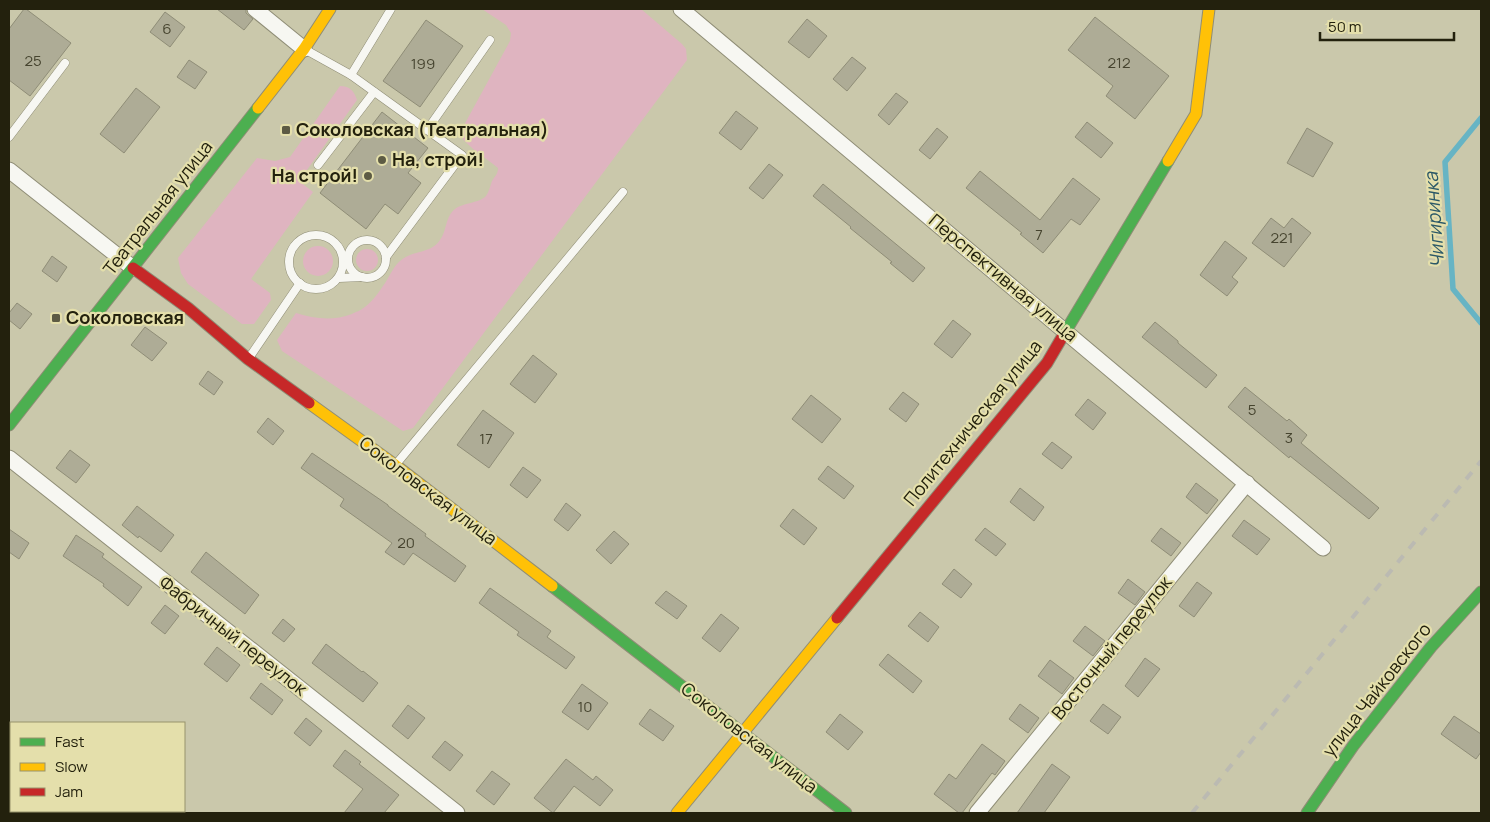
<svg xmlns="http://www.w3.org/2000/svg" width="1490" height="822" font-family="Manrope,sans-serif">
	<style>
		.green { fill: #dfb4c0 }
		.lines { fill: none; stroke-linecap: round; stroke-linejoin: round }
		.stream { stroke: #67b4c4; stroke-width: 5.5 }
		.building { fill: #aeac96; stroke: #8f8d77 }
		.lane-casing { stroke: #8f8d76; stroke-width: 9 }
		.street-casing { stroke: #8f8d76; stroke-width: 17 }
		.fast-casing { stroke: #8f8d76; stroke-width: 13 }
		.slow-casing { stroke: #8f8d76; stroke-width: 13 }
		.jam-casing { stroke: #8f8d76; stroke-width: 13 }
		.lane { stroke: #f7f7f2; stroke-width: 8 }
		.street { stroke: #f7f7f2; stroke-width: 15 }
		.fast { stroke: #4caf50; stroke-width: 11 }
		.slow { stroke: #ffc107; stroke-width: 11 }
		.jam { stroke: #c62828; stroke-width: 11 }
		.rail { stroke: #bbbab2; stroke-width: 4; stroke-dasharray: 9 9; stroke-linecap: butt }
		.poi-dot { fill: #5d5b44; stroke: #e4dfab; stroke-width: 2 }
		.labels { text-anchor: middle; stroke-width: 4.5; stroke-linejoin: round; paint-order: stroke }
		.number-label { font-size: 15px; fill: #46442f }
		.poi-label { font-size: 18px; font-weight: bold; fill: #23210d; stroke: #e4dfab; text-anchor: start }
		.street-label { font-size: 18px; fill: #23210d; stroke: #e4dfab }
		.water-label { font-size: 19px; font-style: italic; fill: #2b5867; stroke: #e4dfab }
	</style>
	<rect width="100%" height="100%" fill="#cac8ab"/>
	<g class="green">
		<path d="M482,9H641L682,44L686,49L687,60L413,428L403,431L282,351L277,340L296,313C315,319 333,321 352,314C355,312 360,311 362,309C370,304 378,294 383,286C389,278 392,268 400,261C412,250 431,254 440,240C447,231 445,217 455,209C462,203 480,203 486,196C489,192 490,186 492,181C495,176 498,174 498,168C486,158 472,150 462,138L463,127L510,41L511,33L506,25Z"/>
		<path d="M340,86C350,86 354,91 357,100L299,181L313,192L251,279L270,293L271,300L254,324H242L188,284L181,273L178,258L257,158L275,161L290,157Z"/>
		<circle cx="318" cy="261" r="15"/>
		<circle cx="367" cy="260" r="11"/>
	</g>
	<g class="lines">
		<path class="stream" d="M1481,118L1445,162L1453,289L1481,323"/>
	</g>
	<g class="building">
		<path d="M24,9H26L71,43L30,96L9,80V29Z"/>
		<path d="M217,9H246V13L253,19L244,30Z"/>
		<path d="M165,12L185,27L170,47L150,32Z"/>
		<path d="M1095,17L1169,76L1135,119L1106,96L1113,86L1068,50Z"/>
		<path d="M807,19L827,36L809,58L788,42Z"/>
		<path d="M426,20L463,46L420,107L383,81Z"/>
		<path d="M852,57L866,68L847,91L833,79Z"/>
		<path d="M189,60L207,72L195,89L177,77Z"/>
		<path d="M136,88L160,107L124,153L100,134Z"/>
		<path d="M896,93L908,102L889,125L878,115Z"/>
		<path d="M736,111L758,128L741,150L719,133Z"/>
		<path d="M382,112L428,148L408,173L421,183L398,214L385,204L366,229L320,193Z"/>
		<path d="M1087,122L1113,143L1101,158L1075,137Z"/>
		<path d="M937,128L948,137L930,159L919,150Z"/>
		<path d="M1307,128L1333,143L1313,177L1287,163Z"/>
		<path d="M769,164L783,175L763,199L749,188Z"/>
		<path d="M980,171L1040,220L1073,178L1100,199L1080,225L1071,219L1043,253L1020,234L1022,233L966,188Z"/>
		<path d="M823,184L925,268L913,282L890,263L892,262L850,228L851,227L813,196Z"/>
		<path d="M1271,218L1284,228L1292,218L1311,233L1284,267L1252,243Z"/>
		<path d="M1225,241L1247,258L1232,277L1238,282L1227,296L1200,275Z"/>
		<path d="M52,256L67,267L57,282L42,271Z"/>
		<path d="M17,303L32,314L20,329L9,320V313Z"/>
		<path d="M953,320L971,334L952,358L934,344Z"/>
		<path d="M1155,322L1178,341V343L1217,375L1206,388L1142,337Z"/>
		<path d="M145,327L167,343L152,361L131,345Z"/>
		<path d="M533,355L557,374L535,403L510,384Z"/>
		<path d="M208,371L223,382L214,395L199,384Z"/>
		<path d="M1245,387L1287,421L1289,419L1307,435L1301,443L1379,508L1369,519L1290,456L1289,458L1228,407Z"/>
		<path d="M903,392L919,404L906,422L889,409Z"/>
		<path d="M811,395L841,419L822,443L792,419Z"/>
		<path d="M1088,399L1106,413L1093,430L1075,415Z"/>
		<path d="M483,410L514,433L489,468L457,445Z"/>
		<path d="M268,418L284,431L273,445L257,432Z"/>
		<path d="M1052,442L1072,457L1062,469L1042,454Z"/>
		<path d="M70,450L90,465L76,483L56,468Z"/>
		<path d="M312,453L388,505V506L426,534L425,536L466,566L455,582L413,553L404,565L385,552L392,543L340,506L344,499L301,468Z"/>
		<path d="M828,466L854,486L844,499L818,479Z"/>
		<path d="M523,467L541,480L527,498L510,485Z"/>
		<path d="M1196,483L1218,500L1207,514L1186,497Z"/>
		<path d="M1020,488L1044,507L1034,521L1010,502Z"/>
		<path d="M566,503L581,515L568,531L554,520Z"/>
		<path d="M137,506L174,535L161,552L139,536L138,538L122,525Z"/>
		<path d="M793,509L817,528L804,545L780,526Z"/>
		<path d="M1244,520L1270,539L1257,555L1232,536Z"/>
		<path d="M985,528L1006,544L996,556L975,540Z"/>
		<path d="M1161,528L1181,543L1171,556L1151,541Z"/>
		<path d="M9,529L29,543L19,559L9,552Z"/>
		<path d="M614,531L629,544L611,564L596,550Z"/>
		<path d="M76,535L104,554L102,557L142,587L128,606L103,586L104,584L63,556Z"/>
		<path d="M206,552L259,595L245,614L191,572Z"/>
		<path d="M954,569L972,584L961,598L942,584Z"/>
		<path d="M1128,579L1145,592L1135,605L1118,593Z"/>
		<path d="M1197,582L1212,593L1194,617L1179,606Z"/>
		<path d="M490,588L551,631L547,637L575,657L566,669L517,635L519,632L479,603Z"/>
		<path d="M666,591L687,606L677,619L655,603Z"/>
		<path d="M165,605L179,616L165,634L151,623Z"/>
		<path d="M920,612L939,627L928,642L908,626Z"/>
		<path d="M721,614L739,628L720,652L702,638Z"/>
		<path d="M283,619L295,629L284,642L272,633Z"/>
		<path d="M1085,626L1105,641L1093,656L1073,641Z"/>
		<path d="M326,644L362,672L363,671L378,683L363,702L312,663Z"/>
		<path d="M217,647L240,665L227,682L204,664Z"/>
		<path d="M888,654L922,681L913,693L879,665Z"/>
		<path d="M1145,658L1160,669L1138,697L1125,686Z"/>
		<path d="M1050,660L1074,678L1062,694L1038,676Z"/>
		<path d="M261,683L283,700L272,715L250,698Z"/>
		<path d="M582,684L608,703L588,730L562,712Z"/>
		<path d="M1020,704L1039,718L1028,733L1009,719Z"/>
		<path d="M1103,704L1121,717L1108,734L1090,721Z"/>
		<path d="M408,705L425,718L408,739L392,726Z"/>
		<path d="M650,709L674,726L663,741L639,724Z"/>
		<path d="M840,714L863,732L848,750L826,732Z"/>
		<path d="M1454,716L1481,734V752L1476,759L1441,734Z"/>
		<path d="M306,718L322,731L310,746L294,733Z"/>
		<path d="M445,741L463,755L450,771L432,757Z"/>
		<path d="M982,744L1005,761L995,775L992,773L962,813H959L934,794L949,774L956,779Z"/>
		<path d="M345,750L361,762L359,764L399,795L384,813H344L363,789L333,766Z"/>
		<path d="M566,759L593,780L596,776L613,790L600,806L574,786L553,813L534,798Z"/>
		<path d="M1052,764L1070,777L1044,813H1017Z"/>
		<path d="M492,771L510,784L494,805L476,791Z"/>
	</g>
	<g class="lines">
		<g class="lane-casing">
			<g id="lane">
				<path d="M306,50L351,75L462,155L386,257"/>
				<path d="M351,75L391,9"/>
				<path d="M427,130L490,40"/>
				<path d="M9,137L65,63"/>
				<path d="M318,165L374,92"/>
				<circle cx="316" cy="262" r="27"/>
				<circle cx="367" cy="259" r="19"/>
				<path d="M339,278L362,277"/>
				<path d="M249,358L300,283"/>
				<path d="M397,463L623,192"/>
			</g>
		</g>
		<g class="street-casing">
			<g id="street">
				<path d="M255,9L304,49"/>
				<path d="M681,9L1323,548"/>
				<path d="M9,170L133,268"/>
				<path d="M9,458L457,813"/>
				<path d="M9,750L11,752"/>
				<path d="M88,811L92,813"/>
				<path d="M977,813L1247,483"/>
			</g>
		</g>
		<g class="fast-casing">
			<g id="fast">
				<path d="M1064,334L1168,161"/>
				<path d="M9,425L258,108"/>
				<path d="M552,586L846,813"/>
				<path d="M1307,813L1353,746L1431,647L1481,592"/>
			</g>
		</g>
		<g class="slow-casing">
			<g id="slow">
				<path d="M258,108L304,49L330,9"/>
				<path d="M1168,161L1196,114L1209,9"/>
				<path d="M309,403L395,465L552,586"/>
				<path d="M677,813L837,618"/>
			</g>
		</g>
		<g class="jam-casing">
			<g id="jam">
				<path d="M133,268L188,308L248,359L309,403"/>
				<path d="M837,618L1047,363L1064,334"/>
			</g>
		</g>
		<use href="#lane" class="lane"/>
		<use href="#street" class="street"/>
		<use href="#fast" class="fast"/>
		<use href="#slow" class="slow"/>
		<use href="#jam" class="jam"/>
		<path class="rail" d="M1192,813L1481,461"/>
	</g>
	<g class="poi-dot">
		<rect x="281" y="125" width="10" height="10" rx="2.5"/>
		<circle cx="382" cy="160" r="5"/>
		<circle cx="368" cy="176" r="5"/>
		<rect x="51" y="313" width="10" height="10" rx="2.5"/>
	</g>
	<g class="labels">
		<g class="number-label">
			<text x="167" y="34">6</text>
			<text x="33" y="66">25</text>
			<text x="1119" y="68">212</text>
			<text x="423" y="69">199</text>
			<text x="1039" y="240">7</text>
			<text x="1282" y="243">221</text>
			<text x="1252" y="415">5</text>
			<text x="1289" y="443">3</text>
			<text x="486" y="444">17</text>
			<text x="406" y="548">20</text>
			<text x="585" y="712">10</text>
		</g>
		<g class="poi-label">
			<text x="296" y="136">Соколовская (Театральная)</text>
			<text x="392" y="166">На, строй!</text>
			<text x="358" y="182" text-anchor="end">На строй!</text>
			<text x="66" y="324">Соколовская</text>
		</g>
		<g class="street-label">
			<text transform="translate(158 208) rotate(-52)" y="6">Театральная улица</text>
			<text transform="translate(1003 278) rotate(40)" y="6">Перспективная улица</text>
			<text transform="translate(973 423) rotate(-51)" y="6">Политехническая улица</text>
			<text transform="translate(428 491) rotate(37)" y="6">Соколовская улица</text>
			<text transform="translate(233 636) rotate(38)" y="6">Фабричный переулок</text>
			<text transform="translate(1112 648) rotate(-51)" y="6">Восточный переулок</text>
			<text transform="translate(1377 690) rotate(-52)" y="6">улица Чайковского</text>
			<text transform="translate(749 738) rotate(38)" y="6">Соколовская улица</text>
		</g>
		<g class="water-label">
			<text transform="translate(1434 220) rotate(-94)" y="7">Чигиринка</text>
		</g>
	</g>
	<rect width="1490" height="822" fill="none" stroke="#23210d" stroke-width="20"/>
	<rect x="10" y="722" width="175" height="90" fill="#e4dfab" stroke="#97936c"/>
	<rect x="20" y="738" width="25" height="8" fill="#4caf50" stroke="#97936c"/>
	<text x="55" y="747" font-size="15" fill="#23210d">Fast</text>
	<rect x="20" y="763" width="25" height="8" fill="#ffc107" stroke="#97936c"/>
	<text x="55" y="772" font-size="15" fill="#23210d">Slow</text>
	<rect x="20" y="788" width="25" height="8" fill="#c62828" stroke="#97936c"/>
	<text x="55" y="797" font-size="15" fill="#23210d">Jam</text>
	<path d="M1320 32v8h134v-8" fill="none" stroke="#23210d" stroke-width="2.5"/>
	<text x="1328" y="32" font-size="15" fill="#23210d" stroke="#e4dfab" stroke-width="4" paint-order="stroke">50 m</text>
</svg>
